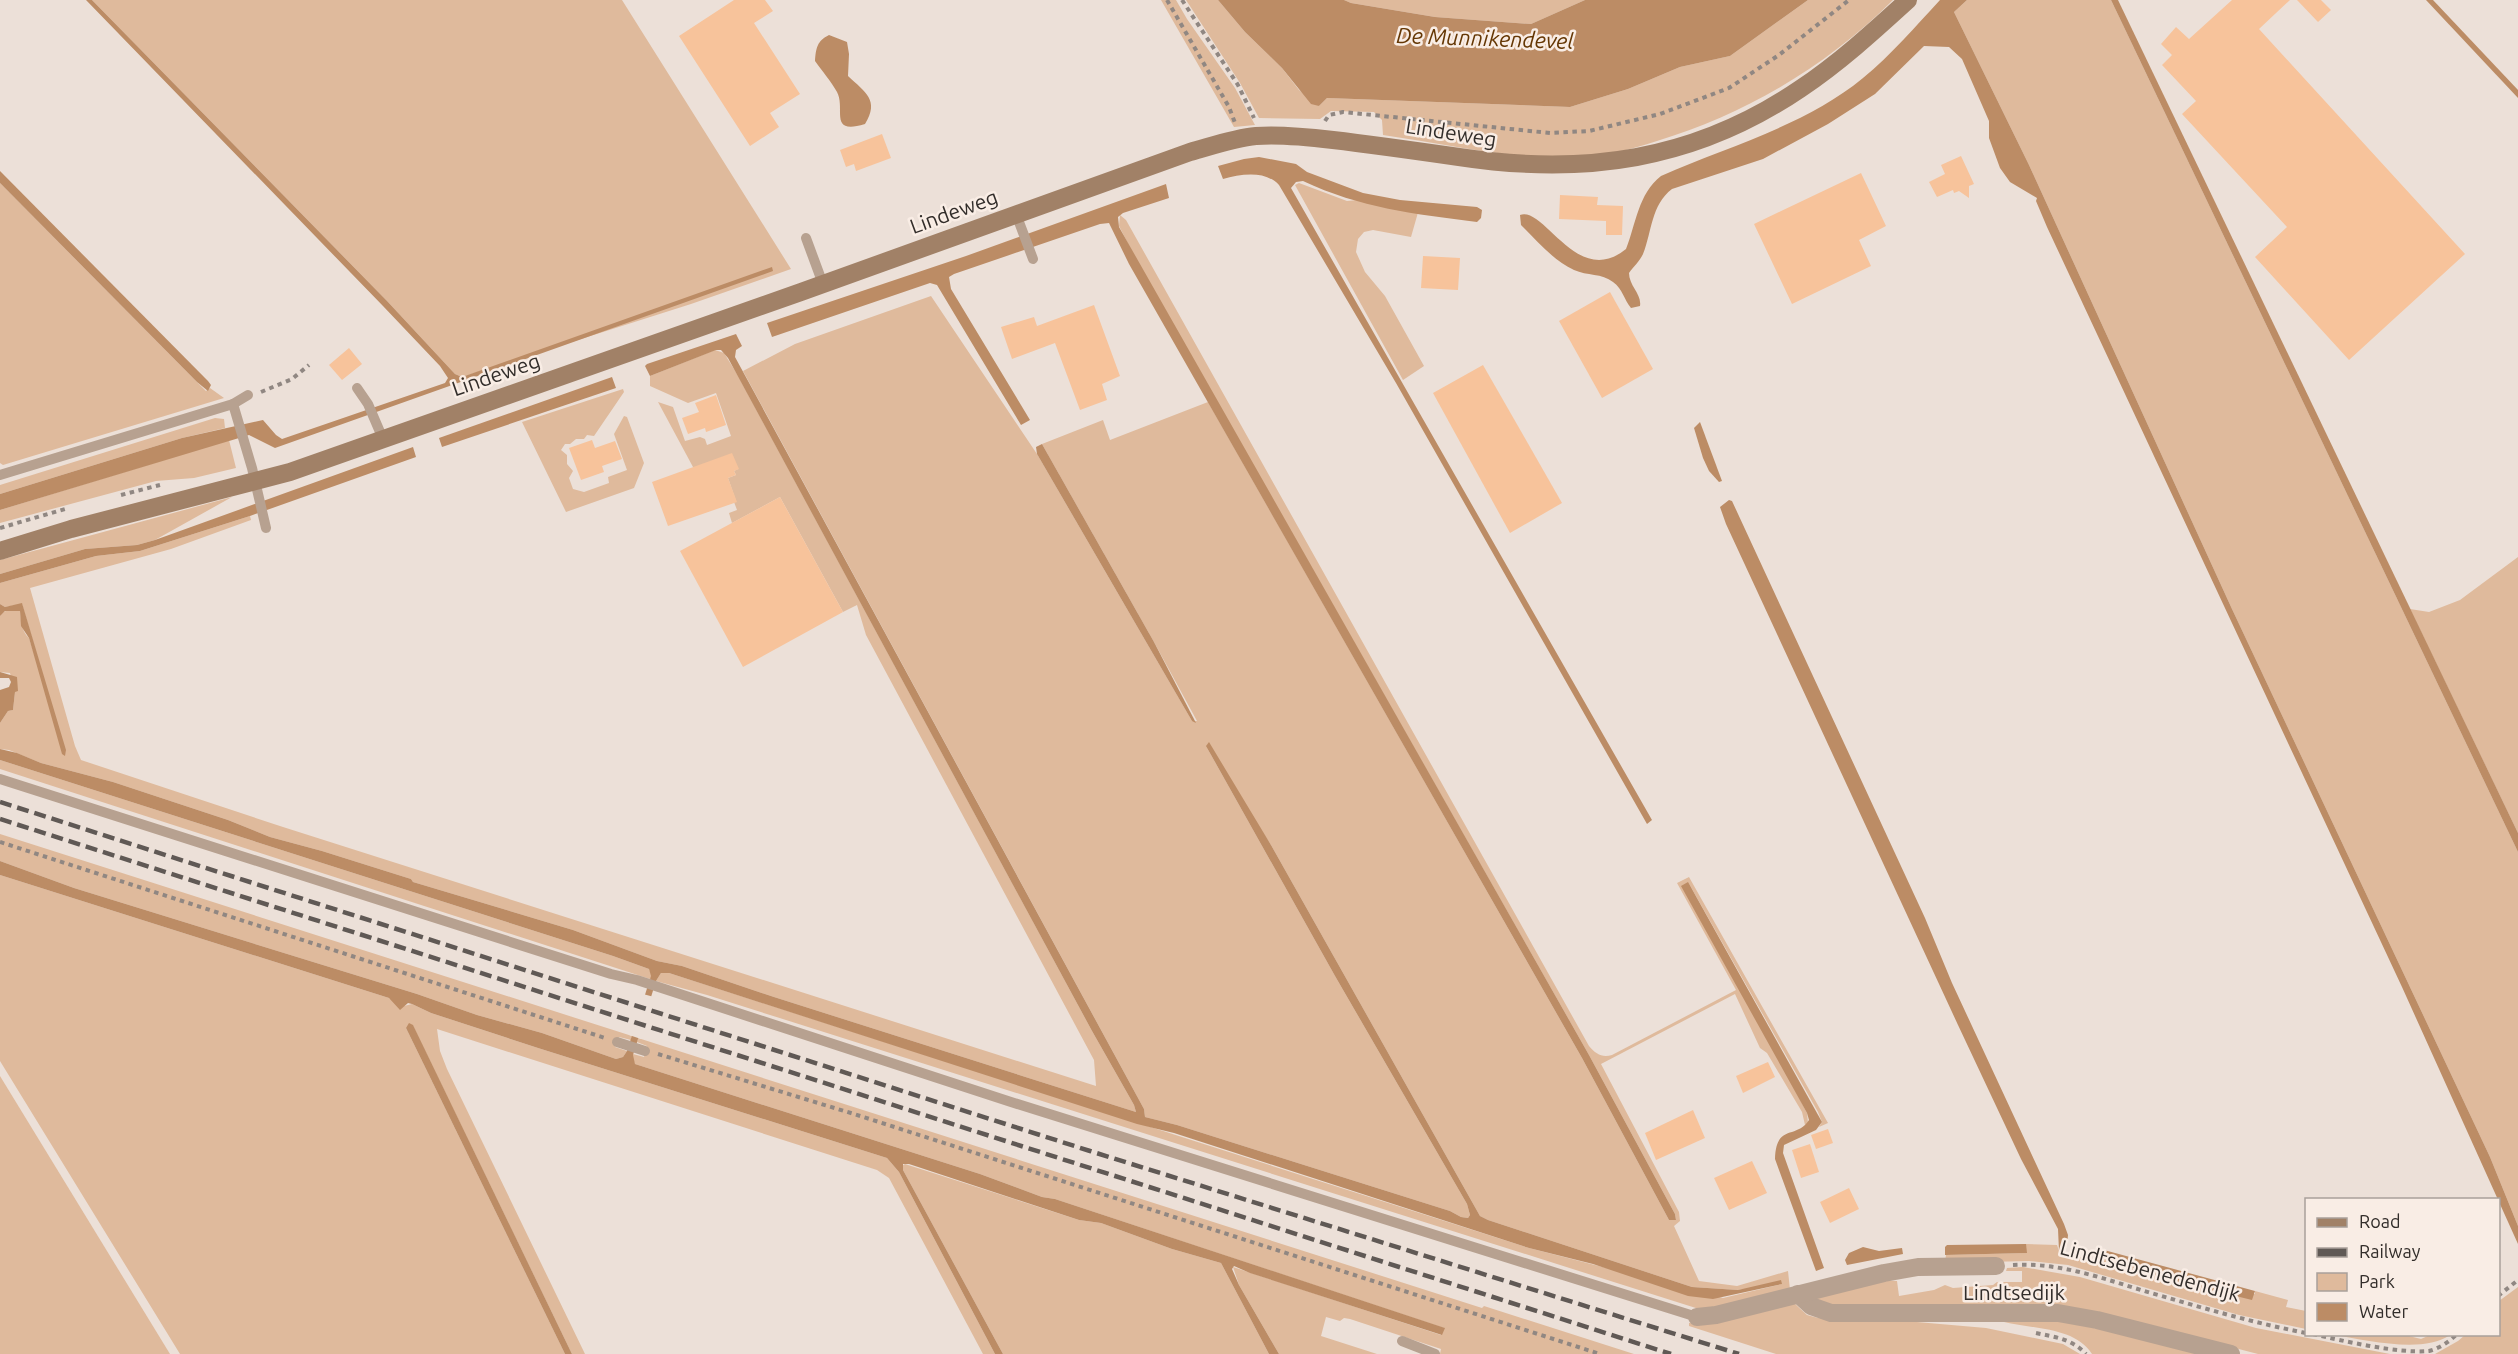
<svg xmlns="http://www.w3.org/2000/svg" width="2518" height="1354" font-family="Ubuntu,sans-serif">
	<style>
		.green { fill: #dfba9c }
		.water { fill: #bc8c65 }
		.pier { fill: #ece0d8 }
		.building { fill: #f7c39b }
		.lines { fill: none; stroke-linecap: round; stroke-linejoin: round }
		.path { stroke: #908782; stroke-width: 4; stroke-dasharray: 4.5 4.5; stroke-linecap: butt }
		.lane { stroke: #b7a190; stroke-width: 10 }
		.street { stroke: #b7a190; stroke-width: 18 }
		.secondary { stroke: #a18167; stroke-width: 18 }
		.rail { stroke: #605955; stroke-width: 4.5; stroke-dasharray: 12 6; stroke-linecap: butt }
		.labels { text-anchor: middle; stroke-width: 5; stroke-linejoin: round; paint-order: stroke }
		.street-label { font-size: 21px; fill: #322d2a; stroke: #f9ede5 }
		.water-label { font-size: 22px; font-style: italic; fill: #653704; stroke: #f9ede5 }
	</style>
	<rect width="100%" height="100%" fill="#ece0d8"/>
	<g class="green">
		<path d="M92,0H622L791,269L691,304L462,377L455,374L388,302Z"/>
		<path d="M1161,0H1176L1187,19L1235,88L1255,125L1234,127Z"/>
		<path d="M1186,0H1218L1245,32L1282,68L1299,90L1319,106L1327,98L1570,107L1628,89L1680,67L1730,56L1808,0H1893C1827,66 1746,114 1657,141C1630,150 1601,157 1573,158C1510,159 1445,144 1383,135L1382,120L1374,112L1331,111L1320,119L1259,118L1240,83Z"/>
		<path d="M1344,0H1585L1531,24L1435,17L1351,3Z"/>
		<path d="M1967,0H2111L2518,852V1226L2490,1157L2232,609L2029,165L1954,12Z"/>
		<path d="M0,183L197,382L206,391L210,388L224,398L3,465L0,463Z"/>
		<path d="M1299,183L1347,201L1368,199L1419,209L1411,237L1373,230L1364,232L1358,239L1356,252L1365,272L1385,296L1424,366L1403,380L1295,185Z"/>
		<path d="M1120,215L1126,220L1589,1046C1596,1054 1602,1058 1612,1055L1736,990L1677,883L1689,877L1828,1123L1819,1127L1822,1122L1818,1112L1688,882L1807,1113L1808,1123L1805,1125L1802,1112L1767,1053L1760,1048L1735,994L1601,1064L1679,1212L1680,1221L1674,1226L1699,1281L1737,1286L1788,1271L1790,1290L1715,1311L1699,1309L707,995L656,981L661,973H669L1529,1248L1723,1298L1782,1284L1738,1290L1692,1287L1488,1220L1480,1216L1271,845L1206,746L1335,976L1467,1204L1470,1215L1468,1218L1461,1217L1450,1211L1177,1125L1145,1117L1144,1109L743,371L795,344L931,296L1037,454L1192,721H1197L1154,642L1042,444L1103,420L1110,440L1208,402L1582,1058L1669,1220H1676L1675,1214L1589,1055L1136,259L1119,226Z"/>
		<path d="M715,350L724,353L737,374L1092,1031L1134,1105L1136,1112L774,997L682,966L657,961L573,930L413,882L411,879L322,851L270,837L228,820L113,782L41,763L9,750L0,749V723L8,711L13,710L15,692L10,673L0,672V616C5,609 13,608 20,611C21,620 21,631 29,638L66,754L22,604L5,607L0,604V583L96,556L140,551L250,516L251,520L171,549L30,588L75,746L81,760L283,827L1096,1086L1094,1060L866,635L857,605L843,612L780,497L732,523L729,513L737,510L734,502L736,501L728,478L736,475L734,471L738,469L693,467L658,402L673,407L685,441L700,437L705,439L707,445L731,436L716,393L688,403L650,386V376Z"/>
		<path d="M623,389L624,392L594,436L587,435L584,439H576L570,444H565L561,450L567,455V464L573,471L569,478L573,489L584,492L609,483L608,477L627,470L614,434L624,416L627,417L644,463L634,488L566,512L522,422Z"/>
		<path d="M215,418L224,419L225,428L182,438L0,494V485Z"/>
		<path d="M229,440L236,468L194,478L156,481L0,523V510Z"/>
		<path d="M232,497L155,540L137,545L85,549L0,574V560Z"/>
		<path d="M2518,557V833L2410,609L2429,612L2460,600Z"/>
		<path d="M0,760L613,956L649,969L652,976L650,979L0,769Z"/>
		<path d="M0,834L632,1036L631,1040L619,1037L615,1047L627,1051L623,1057L616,1059L542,1033L477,1015L417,994L74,888L0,861Z"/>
		<path d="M0,875L389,998L404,1006L412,1004L431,1013L538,1048L887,1158L899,1172L995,1354H983L889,1178L877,1170L437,1029L440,1051L447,1069L585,1354H572L413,1026L406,1028L565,1354H180L0,1061Z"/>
		<path d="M638,1038L1482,1308L1484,1306L1634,1354H1440L1441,1349L1350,1319L1344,1318L1340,1321L1326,1317L1321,1336L1377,1354H1279L1239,1285L1233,1267L1441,1335L1444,1328L1055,1199L1042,1197L980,1174L635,1064L633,1060V1054L644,1057L647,1046L637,1042Z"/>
		<path d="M0,1076L170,1354H0Z"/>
		<path d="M905,1164L1079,1220L1101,1223L1172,1249L1221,1263L1269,1354H1003L903,1170L902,1166Z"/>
		<path d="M2026,1244L2057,1245L2059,1251L2097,1262L2100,1256L2124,1266L2222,1293L2255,1294V1291L2288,1300L2286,1307L2306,1311V1329L2239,1315L2068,1265L2029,1261L1945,1263L1946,1255L2026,1253Z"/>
		<path d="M2023,1267L2080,1277L2256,1328L2390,1354H2258L2092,1311L1833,1307L1821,1303L1817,1298L1878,1280L1897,1281L1899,1296L1934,1290L1945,1285L1953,1288L1993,1285L1997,1282H2022V1271H2006L2007,1268Z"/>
		<path d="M2518,1287V1354H2435L2458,1341L2465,1335L2498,1334L2499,1301Z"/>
		<path d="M1794,1303L1807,1315L1818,1318L1917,1322L1986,1328L2063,1344L2080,1354H1776L1689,1326V1323Z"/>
		<path d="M2064,1321L2207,1354H2092C2075,1327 2032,1329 2004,1322Z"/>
		<path d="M2401,1334L2421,1339L2430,1335H2450C2423,1354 2366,1340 2334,1335Z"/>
	</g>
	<g class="water">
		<path d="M86,0H92L388,302L455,374L462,377L772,267L773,271L275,448L249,435L0,510V494L182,438L263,420L276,435L282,439L445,383L448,378L440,366L383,306Z"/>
		<path d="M1218,0H1344L1351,3L1435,17L1531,24L1585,0H1808L1730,56L1680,67L1628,89L1570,107L1327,98L1319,106L1311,104L1282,68L1245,32Z"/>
		<path d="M1940,0H1967L1954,12L2029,165L2232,609L2490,1157L2518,1226V1244L2402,987L2047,227L2036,201L2037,198L2010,182L2000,168L1989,138V121L1962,59L1949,47L1924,46L1875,94L1828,124L1763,159L1672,189C1651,205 1652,231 1643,254C1640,261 1633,267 1629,273C1629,286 1642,294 1640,306L1631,308C1624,300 1623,289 1613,282C1602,273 1587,276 1574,270C1554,261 1537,241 1521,225L1520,215C1545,206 1577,289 1626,249C1636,224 1638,194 1661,176C1728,146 1805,126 1863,78C1891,55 1915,27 1940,0Z"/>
		<path d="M2111,0H2118L2518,833V852Z"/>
		<path d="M2426,0H2433L2518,90V98Z"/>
		<path d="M829,35L847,42L849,54L848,76C865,92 880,100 865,124C828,135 846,109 837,92C831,81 822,71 815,61C816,48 817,41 829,35Z"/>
		<path d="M1259,157L1296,164L1307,172L1363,193L1400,200L1477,207L1482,210L1481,218L1477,222C1415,214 1360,208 1303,181L1296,182L1291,188L1652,820L1647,824L1396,383L1279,185C1265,170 1241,174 1223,179L1218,166L1244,159Z"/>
		<path d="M0,171L208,381L211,385L208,391L197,382L0,183Z"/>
		<path d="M1166,184L1169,198L1123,213L1118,217L1119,227L1589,1055L1675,1214L1676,1220H1669L1582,1058L1129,264L1109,223L1100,224L954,274L949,277L951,289L1030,420L1021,425L937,285L930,283L772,337L767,323L966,256Z"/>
		<path d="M736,334L742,346L736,350L735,357L1144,1109L1145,1117L1177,1125L1450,1211L1461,1217L1468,1218L1470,1215L1467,1204L1335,976L1206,746L1209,742L1271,845L1480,1216L1488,1220L1692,1287L1738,1290L1781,1280L1782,1284L1713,1299L1688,1296L1593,1264L1529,1248L1174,1133L1137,1124L669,973H661L656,981L633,1055L635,1064L980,1174L1042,1197L1055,1199L1445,1328L1442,1335L1250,1273L1234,1266L1232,1269L1239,1285L1279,1354H1269L1221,1263L1172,1249L1101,1223L1079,1220L909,1164H903V1170L1003,1354H995L899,1172L887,1158L538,1048L431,1013L412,1004L408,1003L400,1010L389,998L0,875V861L74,888L417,994L477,1015L542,1033L616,1059L623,1057L627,1051L651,976L649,969L613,956L0,760V749L17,753L41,763L113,782L228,820L270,837L322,851L411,879L413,882L573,930L657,961L682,966L774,997L1136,1112L1134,1105L1092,1031L728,358L721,350H716L650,376L645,366L647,364Z"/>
		<path d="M612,377L616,388L442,447L439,438Z"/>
		<path d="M1700,422L1722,481L1719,482L1709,471L1703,458L1694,428Z"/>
		<path d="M1042,444L1154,642L1196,723L1192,721L1037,454L1036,447Z"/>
		<path d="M413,447L416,457L250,516L140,551L96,556L0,583V574L85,549L137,545L155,540Z"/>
		<path d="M1729,500L1732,501L1925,918L1952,983L2064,1224L2068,1235L2067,1246L2059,1251L2058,1229L2021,1159L1958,1025L1726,524L1720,507Z"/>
		<path d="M22,603L66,750L65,756L62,754L29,638L21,626L20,611H5L0,616V604L5,607Z"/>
		<path d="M0,672L17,677L18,691L15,692L13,710L8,711L0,723V690L9,687L11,682L9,678H0Z"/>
		<path d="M1688,882L1822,1122L1816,1130L1784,1145L1783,1153L1824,1268L1816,1271L1775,1159C1776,1123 1796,1140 1809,1120L1807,1113L1681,886Z"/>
		<path d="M409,1023L413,1025L572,1354H565L406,1028Z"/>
		<path d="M2026,1244L2027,1253L1945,1255V1247L1947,1245Z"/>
		<path d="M1863,1247L1879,1251L1902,1248L1903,1254L1847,1265L1845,1260L1849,1253Z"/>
		<path d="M2104,1250L2255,1291L2252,1300L2175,1281L2102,1258L2100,1254Z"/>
	</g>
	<path class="pier" d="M643,994L654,997L641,1039L629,1035Z"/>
	<g class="building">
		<path d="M734,0H765L773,11L754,23L800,94L770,113L779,127L750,146L679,36Z"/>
		<path d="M2232,0H2290L2259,29L2465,254L2349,360L2255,257L2287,227L2182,114L2196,101L2162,65L2172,55L2161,44L2176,27L2189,39Z"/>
		<path d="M2297,0H2321L2331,10L2318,22Z"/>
		<path d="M882,134L891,158L856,171L854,164L846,167L840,150Z"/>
		<path d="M1961,156L1974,184L1969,186V198L1959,191L1954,193L1953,190L1937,197L1929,182L1945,174L1941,165Z"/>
		<path d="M1861,173L1886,226L1859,240L1871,266L1792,304L1754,224Z"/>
		<path d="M1560,195L1598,197L1597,205L1623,206L1622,235H1606V221L1559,219Z"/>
		<path d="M1423,256L1460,258L1458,290L1421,288Z"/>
		<path d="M1610,292L1653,369L1602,398L1559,321Z"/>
		<path d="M1094,305L1120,376L1102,384L1107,400L1080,410L1055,343L1012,359L1001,327L1034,317L1037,326Z"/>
		<path d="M349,348L362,364L342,380L329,365Z"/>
		<path d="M1483,365L1562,503L1510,533L1433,393Z"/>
		<path d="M716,395L726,425L706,432L705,428L688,434L682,418L699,412L695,403Z"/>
		<path d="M592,440L595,448L615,441L622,459L602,466L604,472L581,480L569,448Z"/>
		<path d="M732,453L739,469L734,471L736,475L728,478L737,502L668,526L652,482Z"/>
		<path d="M780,497L843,612L743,667L680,551Z"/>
		<path d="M1768,1062L1775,1077L1743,1093L1736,1076Z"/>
		<path d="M1693,1110L1705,1138L1656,1160L1645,1133Z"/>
		<path d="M1828,1129L1833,1143L1816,1149L1811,1135Z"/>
		<path d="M1810,1144L1819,1172L1801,1178L1792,1150Z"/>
		<path d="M1752,1161L1767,1193L1729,1210L1714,1178Z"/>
		<path d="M1849,1188L1859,1209L1830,1223L1820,1202Z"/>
	</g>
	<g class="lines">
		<g class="path">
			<path d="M1167,0L1229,107L1235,123"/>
			<path d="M1182,0L1238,85L1254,118"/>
			<path d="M1325,121L1329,115L1343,112L1550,133L1589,131L1660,114L1729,88L1779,55L1849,0"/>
			<path d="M261,392L292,379L309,365"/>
			<path d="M121,495L160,485"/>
			<path d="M0,528L65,509"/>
			<path d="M0,842L605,1038"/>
			<path d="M658,1054L854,1114L1600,1354"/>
			<path d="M2013,1265C2061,1262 2107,1280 2151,1293C2203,1308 2254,1323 2306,1333"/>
			<path d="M2498,1296L2518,1280"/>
			<path d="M2036,1333C2055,1337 2072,1339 2086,1354"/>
			<path d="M2313,1334C2343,1341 2400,1354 2429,1351C2440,1348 2449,1342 2457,1334"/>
		</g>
		<g class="lane">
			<path d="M1016,214L1033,259"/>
			<path d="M806,238L823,284"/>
			<path d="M357,388L368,404L383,439"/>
			<path d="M233,404L248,395"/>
			<path d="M0,475L233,404L252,468L266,528"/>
			<path d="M0,779L611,974L637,980L1011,1102L1697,1317"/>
			<path d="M617,1042L645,1051"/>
			<path d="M1402,1341L1435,1354"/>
		</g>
		<g class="street">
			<path d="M1798,1294L1811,1306L1831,1313H2058L2097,1320L2231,1354"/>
			<path d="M1697,1317L1716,1315L1884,1273L1918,1267L1996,1266"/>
		</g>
		<path class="secondary" d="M0,551L71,529L290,472L801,292L1190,152C1212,146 1234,138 1256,136C1281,134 1308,137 1333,140C1375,145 1417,151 1459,157C1583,176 1694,161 1800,89C1839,63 1874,31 1908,0"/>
		<g class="rail">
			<path d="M0,802L1090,1151L1739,1354"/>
			<path d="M0,819L1671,1354"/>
		</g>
	</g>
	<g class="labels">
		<g class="street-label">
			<text transform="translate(1451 133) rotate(9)" y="7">Lindeweg</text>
			<text transform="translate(954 212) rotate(-20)" y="7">Lindeweg</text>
			<text transform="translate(496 375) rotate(-19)" y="7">Lindeweg</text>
			<text transform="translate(2150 1271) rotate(15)" y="7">Lindtsebenedendijk</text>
			<text x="2014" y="1300">Lindtsedijk</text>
		</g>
		<g class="water-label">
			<text transform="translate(1485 38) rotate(2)" y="8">De Munnikendevel</text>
		</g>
	</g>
	<rect x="2305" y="1198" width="195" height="138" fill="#f9ede5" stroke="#a9a09a" stroke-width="1.5"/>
	<rect x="2317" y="1218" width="30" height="9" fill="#a18167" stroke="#a9a09a" stroke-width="1.5"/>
	<text x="2359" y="1228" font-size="18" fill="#322d2a">Road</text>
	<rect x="2317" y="1248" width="30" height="9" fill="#605955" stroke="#a9a09a" stroke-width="1.5"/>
	<text x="2359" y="1258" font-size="18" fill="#322d2a">Railway</text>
	<rect x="2317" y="1273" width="30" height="18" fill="#dfba9c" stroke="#a9a09a" stroke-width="1.5"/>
	<text x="2359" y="1288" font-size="18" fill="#322d2a">Park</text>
	<rect x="2317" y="1303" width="30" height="18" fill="#bc8c65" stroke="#a9a09a" stroke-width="1.5"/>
	<text x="2359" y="1318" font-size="18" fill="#322d2a">Water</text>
</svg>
